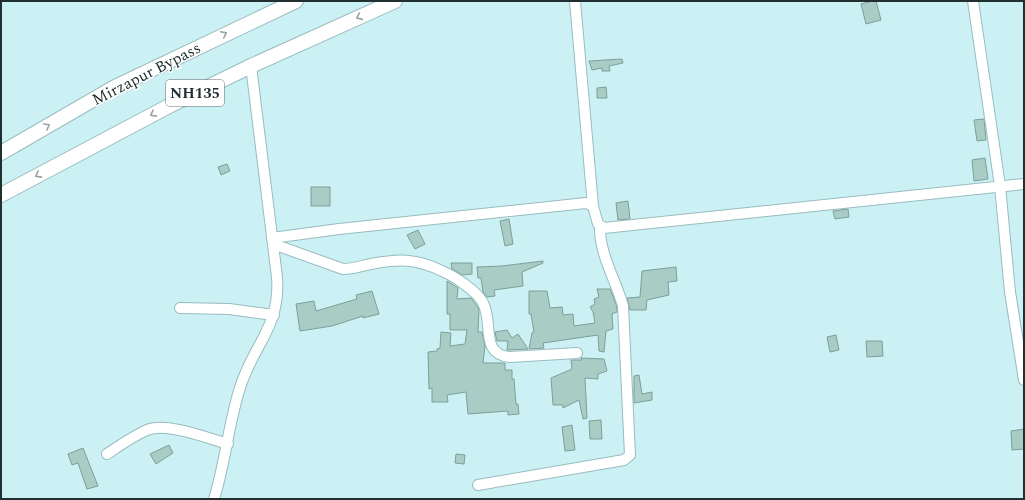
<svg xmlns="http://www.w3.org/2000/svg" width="1025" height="500" font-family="Spectral,serif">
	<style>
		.building { fill: #a9ccc5; stroke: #7d9f98 }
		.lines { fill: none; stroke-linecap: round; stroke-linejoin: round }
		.minor-casing { stroke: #98bcbf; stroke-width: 12 }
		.highway-casing { stroke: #98bcbf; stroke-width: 16 }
		.minor { stroke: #fff; stroke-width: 10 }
		.highway { stroke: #fff; stroke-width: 14 }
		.oneway { stroke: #9ba1a2 }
		.labels { text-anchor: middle; stroke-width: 3; stroke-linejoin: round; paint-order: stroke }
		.shield { fill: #fff; stroke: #646d6e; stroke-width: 1 }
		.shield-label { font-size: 15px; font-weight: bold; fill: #212f30 }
		.street-label { font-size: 16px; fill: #212f30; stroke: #fff }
	</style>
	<rect width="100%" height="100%" fill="#ccf1f4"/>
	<g class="building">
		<path d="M872,1H876L881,20L866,24L861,4Z"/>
		<path d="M622,59L623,63L609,66L610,71H602V68L592,70L589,61Z"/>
		<path d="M606,87L607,98H597V88Z"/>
		<path d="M984,119L986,140L977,141L974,120Z"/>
		<path d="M985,158L988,179L974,181L972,160Z"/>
		<path d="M227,164L230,171L221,175L218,167Z"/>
		<rect x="311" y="187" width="19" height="19"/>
		<path d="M628,201L630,219L618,220L616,203Z"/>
		<path d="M848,209L849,217L835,219L833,211Z"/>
		<path d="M509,219L513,244L505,246L500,221Z"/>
		<path d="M418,230L425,244L415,249L407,235Z"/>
		<path d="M543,261V263L522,272L523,286L494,290L495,296L487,297L483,292L481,278H478L477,267L502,266Z"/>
		<path d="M451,263H472V274L462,275L452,269Z"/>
		<path d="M676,267L677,281L668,282L669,295L647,300L646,310H630L627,298L640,297L642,271Z"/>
		<path d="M447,281L458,288L457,299L471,298L477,306L479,310L478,332H482L485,346L483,363H505V370H512V379H514L516,404H518L519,414L508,415V411L468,414L466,392L447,395L448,402H432V388L429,389L428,352L437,351V349L440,348L441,332L451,333L450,346L465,344L467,330H450V314H447Z"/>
		<path d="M597,289H610L617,307V312L612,314L613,329L606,331L604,352L599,351L598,335L543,343L544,348L529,349L532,333L534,332L531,314H529V291H547L550,308L562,307L563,315L573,314L574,326L595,323L593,312L590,307L595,304L594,299L599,297Z"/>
		<path d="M372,291L379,314L363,318V316L332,326L300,331L296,304L314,301L316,311L357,299L356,295Z"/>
		<path d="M507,330L512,338L518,334L528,349L507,350L508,341H497L495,332Z"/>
		<path d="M836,335L839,350L830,352L827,337Z"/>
		<path d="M866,341H882L883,356L867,357Z"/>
		<path d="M581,358L604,359L607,371L598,374V379L585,378L587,418L583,419L579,400L563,408V405H553L551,378L572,369L571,360H582Z"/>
		<path d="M639,375L642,394L652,392V400L634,403V376Z"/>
		<path d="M601,420L602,439H590L589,421Z"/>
		<path d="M572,425L575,450L565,451L562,427Z"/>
		<path d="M1024,429V449L1012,450L1011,431Z"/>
		<path d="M169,445L173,453L156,464L150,454Z"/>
		<path d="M83,448L98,486L87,489L78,463L72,465L68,454Z"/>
		<path d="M456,454L465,455L464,464L455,463Z"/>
	</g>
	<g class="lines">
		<g class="minor-casing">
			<g id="minor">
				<path d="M575,1L593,206"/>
				<path d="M973,1L1000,186L1010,292L1024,380"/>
				<path d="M272,238L339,229L586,203L593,206L598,224L604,228L1024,184"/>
				<path d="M273,244L343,269C353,269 361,266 371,264C398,259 416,258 442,271C454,276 477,291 483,303C494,323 479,354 510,357L577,353"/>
				<path d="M180,308L229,309L274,315"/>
				<path d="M107,454C119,446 133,436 147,430C166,422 207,438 228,444"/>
				<path d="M478,485L624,460L630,455L623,306C616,280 599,254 600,226"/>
				<path d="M214,499C225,464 228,427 239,391C251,347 281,328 277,277L251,66"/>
			</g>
		</g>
		<g class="highway-casing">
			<g id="highway">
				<path d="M1,153L115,87L296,1"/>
				<path d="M1,195L169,106L251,66L395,1"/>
			</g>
		</g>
		<use href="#minor" class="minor"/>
		<use href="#highway" class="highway"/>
	</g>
	<defs><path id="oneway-chevron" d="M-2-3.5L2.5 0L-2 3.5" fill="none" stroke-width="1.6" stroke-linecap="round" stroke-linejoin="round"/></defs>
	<g class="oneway">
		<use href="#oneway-chevron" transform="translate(359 17) rotate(156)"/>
		<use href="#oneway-chevron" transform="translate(224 34) rotate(-26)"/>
		<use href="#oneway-chevron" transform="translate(153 114) rotate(152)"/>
		<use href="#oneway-chevron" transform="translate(47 126) rotate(-30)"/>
		<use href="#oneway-chevron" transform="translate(38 175) rotate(152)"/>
	</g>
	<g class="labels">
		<rect class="shield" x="166" y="80" width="58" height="26" rx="3"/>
		<g class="shield-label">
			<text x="195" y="98">NH135</text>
		</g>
		<g class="street-label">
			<text transform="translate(146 73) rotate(-27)" y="6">Mirzapur Bypass</text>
		</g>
	</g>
	<rect width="1025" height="500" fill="none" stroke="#212f30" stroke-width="4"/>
</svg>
